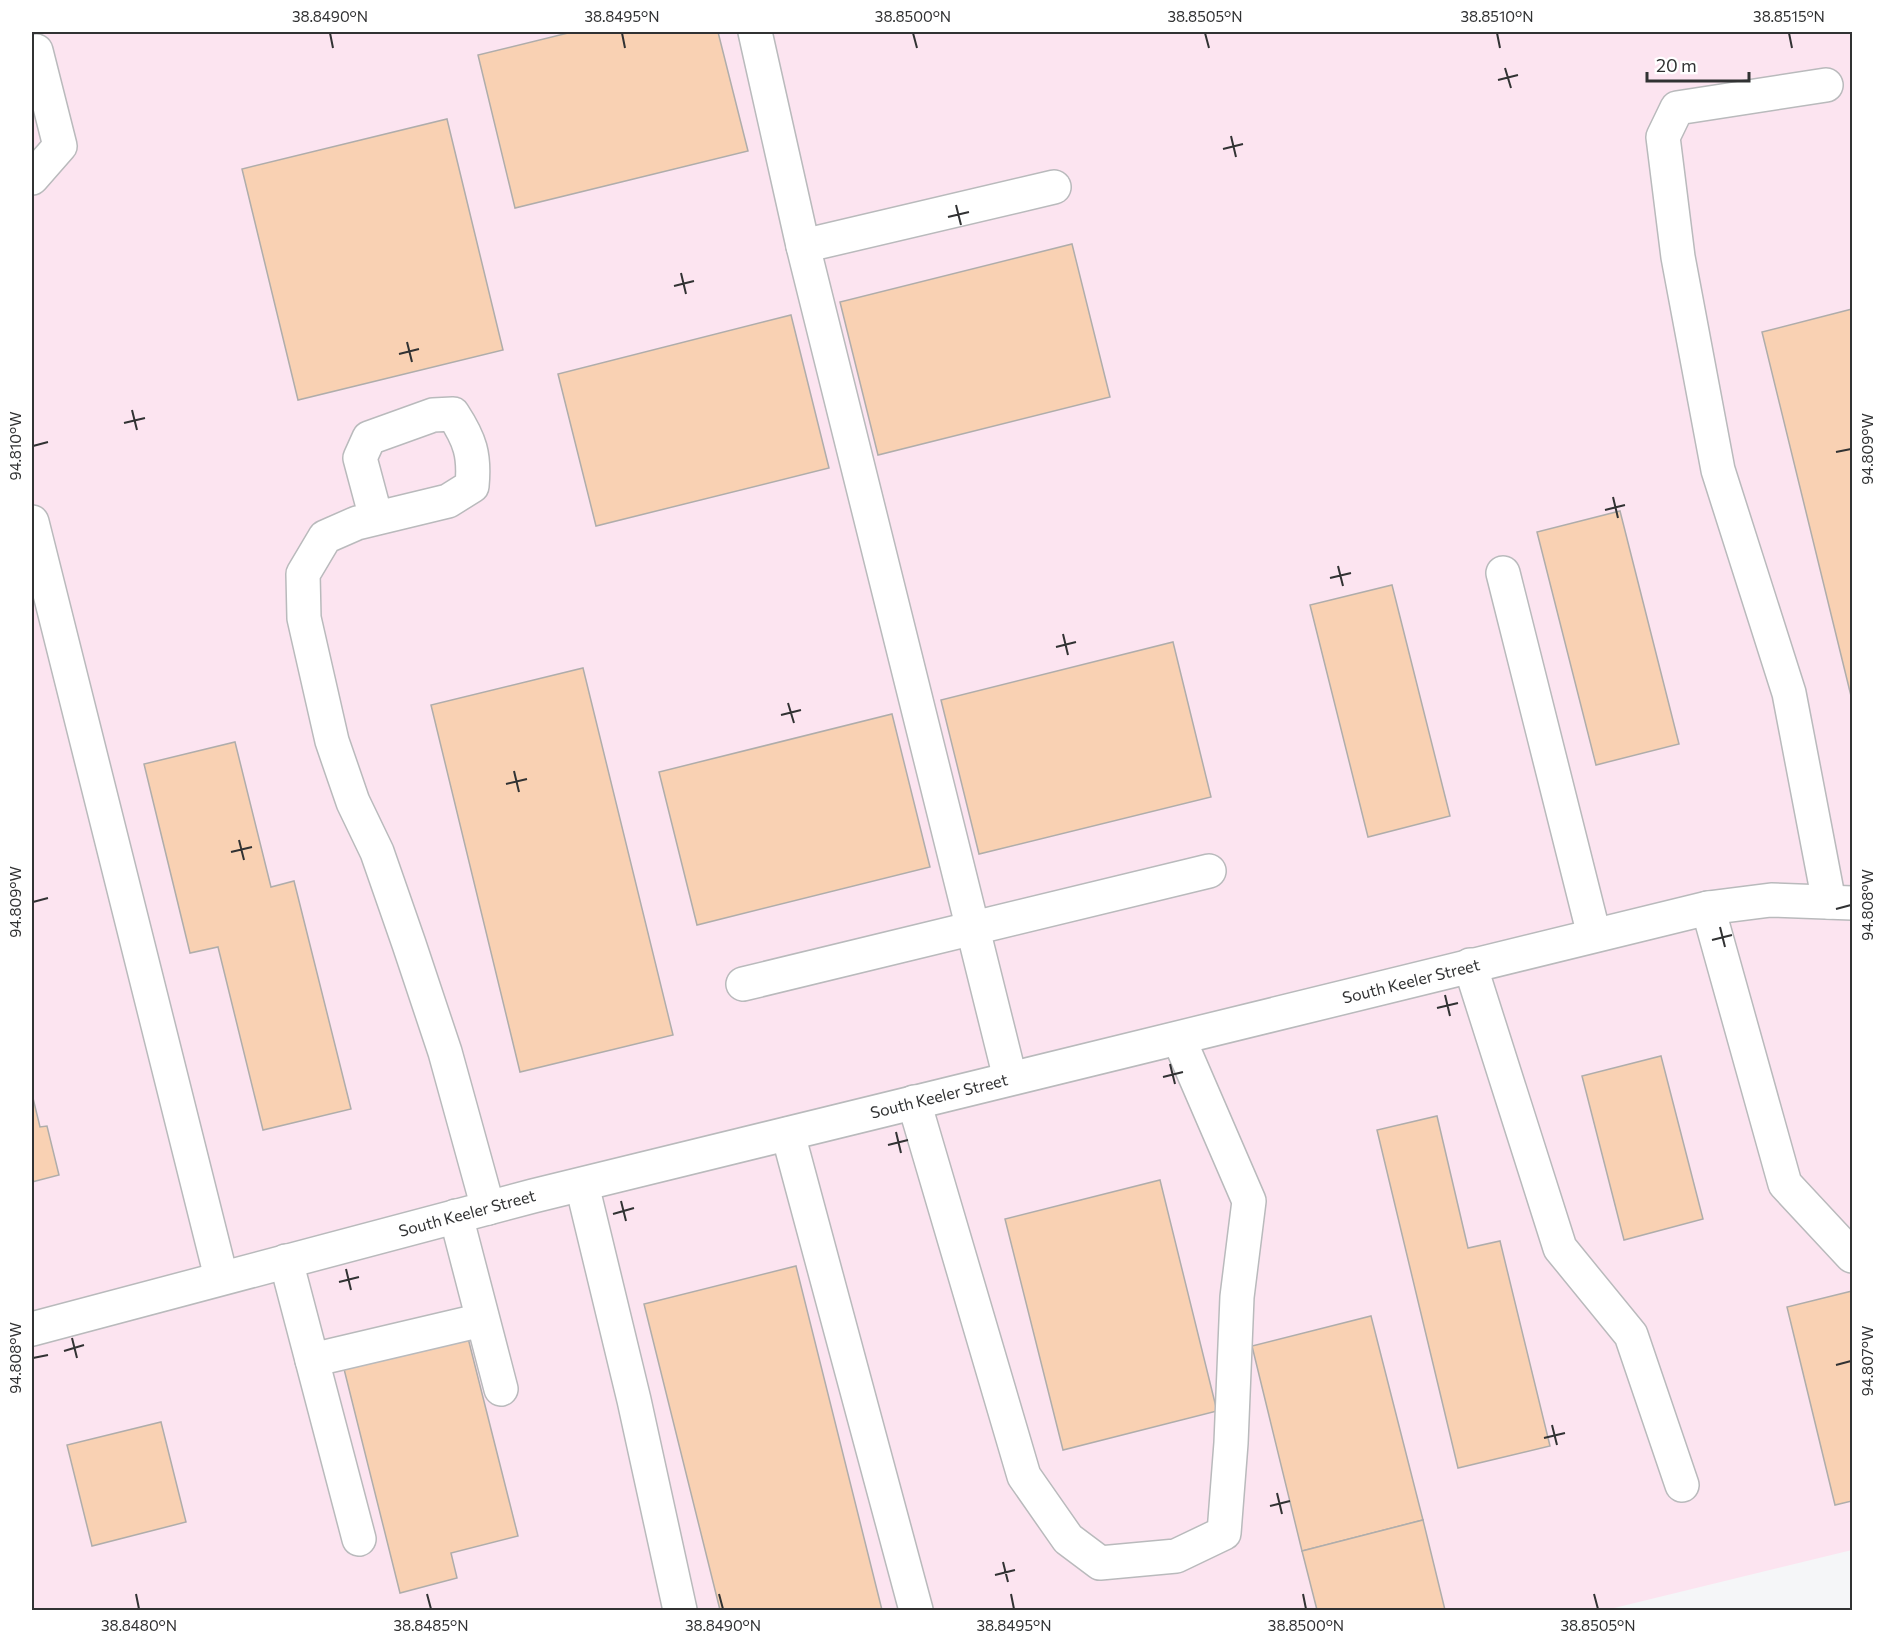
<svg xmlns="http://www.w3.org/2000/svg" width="1884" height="1642" font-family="Commissioner,sans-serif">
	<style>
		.industrial { fill: #fce4f0 }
		.building { fill: #f9d1b3; stroke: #afadab; stroke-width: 1.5 }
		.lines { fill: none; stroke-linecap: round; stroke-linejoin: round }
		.minor-casing { stroke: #b9babc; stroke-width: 36 }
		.minor { stroke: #fff; stroke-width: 33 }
		.ticks { fill: none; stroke: #313233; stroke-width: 2 }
		.labels { text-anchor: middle; stroke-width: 4.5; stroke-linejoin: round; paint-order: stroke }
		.street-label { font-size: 16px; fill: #313233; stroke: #fff }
		.neatline { fill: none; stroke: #313233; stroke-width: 2 }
		.ticks-label { font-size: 15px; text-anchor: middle; fill: #313233 }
	</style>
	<rect width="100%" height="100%" fill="#f5f6f8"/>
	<path class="industrial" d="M32,32H1852V1550L1606,1610H32Z"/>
	<g class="building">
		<path d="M572,32H718L748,151L515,208L478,55Z"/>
		<path d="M447,119L503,350L298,400L242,169Z"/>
		<path d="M1072,244L1110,397L878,455L840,302Z"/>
		<path d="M1852,309V700L1762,332Z"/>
		<path d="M791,315L829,468L596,526L558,374Z"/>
		<path d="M1620,511L1679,744L1596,765L1537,532Z"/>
		<path d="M1392,585L1450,816L1368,837L1310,605Z"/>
		<path d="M1173,642L1211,797L979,854L941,700Z"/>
		<path d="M583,668L673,1035L520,1072L431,705Z"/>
		<path d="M892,714L930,867L697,925L659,772Z"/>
		<path d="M235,742L271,887L294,881L351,1109L263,1130L218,947L190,953L144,764Z"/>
		<path d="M1661,1056L1703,1219L1624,1240L1582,1076Z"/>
		<path d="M32,1094L40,1127L47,1126L59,1175L32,1182Z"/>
		<path d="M1437,1116L1468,1248L1500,1241L1550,1446L1458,1468L1377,1130Z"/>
		<path d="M1160,1180L1217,1411L1063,1450L1005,1219Z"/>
		<path d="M796,1266L882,1610H720L644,1304Z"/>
		<path d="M1852,1291V1501L1835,1505L1787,1307Z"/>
		<path d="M1371,1316L1423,1520L1302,1551L1252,1346Z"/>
		<path d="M468,1338L518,1536L451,1553L457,1578L400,1593L344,1369Z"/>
		<path d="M161,1422L186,1522L92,1546L67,1445Z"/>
		<path d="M1423,1520L1445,1610H1317L1302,1551Z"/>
	</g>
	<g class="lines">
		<g class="minor-casing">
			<g id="minor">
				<path d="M755,32L803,246L1010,1078"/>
				<path d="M32,52L36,51L60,146L32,178"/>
				<path d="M1826,85L1677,108L1663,137L1678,257L1718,470L1789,693L1829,902"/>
				<path d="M803,246L1054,187"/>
				<path d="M376,518L360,458L369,438L433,415L453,414C470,440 475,455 472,486L448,501L357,523L325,537L303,574L304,618L332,741L353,802L377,852L409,944L445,1052L488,1208"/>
				<path d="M32,522L221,1277"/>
				<path d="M1503,573L1594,935"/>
				<path d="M1708,908L1785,1184L1852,1256"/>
				<path d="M1470,965L1560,1248L1631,1335L1682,1485"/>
				<path d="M743,984L1209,871"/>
				<path d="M914,1102L1024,1476L1068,1539L1100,1563L1176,1556L1224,1533L1231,1443L1237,1297L1249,1201L1179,1039"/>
				<path d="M788,1134L916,1610"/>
				<path d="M582,1185L634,1400L680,1610"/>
				<path d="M456,1216L501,1389"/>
				<path d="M286,1261L359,1539"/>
				<path d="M32,1329L533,1196L1708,908L1771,900L1852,903"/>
				<path d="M312,1360L482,1320"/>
			</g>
		</g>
		<use href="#minor" class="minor"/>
	</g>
	<path class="ticks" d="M330,33L333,48M622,33L625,48M913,33L917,48M1205,33L1209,48M1497,33L1500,48M1789,33L1792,48M1505,68L1511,88M1498,80L1518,75M1231,136L1236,157M1223,149L1243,144M956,205L961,225M948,217L969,212M681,273L686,294M674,286L694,281M407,342L412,362M399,354L419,349M132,410L137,430M124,423L145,418M33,446L48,442M1836,452L1851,449M1613,497L1618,518M1605,510L1625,505M1338,566L1343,586M1330,578L1351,573M1063,634L1068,655M1056,647L1076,642M788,703L794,723M781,715L801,710M514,771L519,792M506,784L527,779M239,840L244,860M231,852L252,847M33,902L48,898M1836,909L1851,905M1720,927L1725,947M1712,940L1732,935M1445,995L1450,1016M1437,1008L1458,1003M1170,1064L1175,1084M1163,1077L1183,1072M896,1132L901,1153M888,1145L908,1140M621,1201L626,1221M613,1214L634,1208M346,1269L351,1290M339,1282L359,1277M72,1338L77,1358M64,1351L84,1345M33,1358L48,1355M1836,1365L1851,1361M1552,1425L1557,1445M1544,1438L1565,1433M1277,1493L1282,1514M1270,1506L1290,1501M1003,1562L1008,1582M995,1575L1015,1570M136,1594L139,1609M427,1594L431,1609M719,1594L723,1609M1011,1594L1014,1609M1303,1594L1306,1609M1594,1594L1598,1609"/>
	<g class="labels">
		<g class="street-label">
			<text transform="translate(1411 981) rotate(-14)" y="6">South Keeler Street</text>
			<text transform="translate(939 1096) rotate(-14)" y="6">South Keeler Street</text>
			<text transform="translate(467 1213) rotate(-15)" y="6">South Keeler Street</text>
		</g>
	</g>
	<rect width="1884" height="1642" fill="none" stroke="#ffffff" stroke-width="66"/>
	<path d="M1647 72v9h102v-9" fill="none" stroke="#313233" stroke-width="3"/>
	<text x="1656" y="72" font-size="18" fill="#313233" stroke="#ffffff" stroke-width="4.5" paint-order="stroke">20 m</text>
	<rect x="33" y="33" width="1818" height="1576" class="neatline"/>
	<g class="ticks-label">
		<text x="330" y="22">38.8490°N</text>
		<text x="622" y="22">38.8495°N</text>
		<text x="913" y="22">38.8500°N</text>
		<text x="1205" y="22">38.8505°N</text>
		<text x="1497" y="22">38.8510°N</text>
		<text x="1789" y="22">38.8515°N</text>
		<text transform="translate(16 446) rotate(-90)" y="5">94.810°W</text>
		<text transform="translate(1868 449) rotate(-90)" y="5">94.809°W</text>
		<text transform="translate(16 902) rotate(-90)" y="5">94.809°W</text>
		<text transform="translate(1868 905) rotate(-90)" y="5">94.808°W</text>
		<text transform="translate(16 1358) rotate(-90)" y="5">94.808°W</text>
		<text transform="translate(1868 1361) rotate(-90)" y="5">94.807°W</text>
		<text x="139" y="1631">38.8480°N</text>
		<text x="431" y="1631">38.8485°N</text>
		<text x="723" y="1631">38.8490°N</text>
		<text x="1014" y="1631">38.8495°N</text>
		<text x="1306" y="1631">38.8500°N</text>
		<text x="1598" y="1631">38.8505°N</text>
	</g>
</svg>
